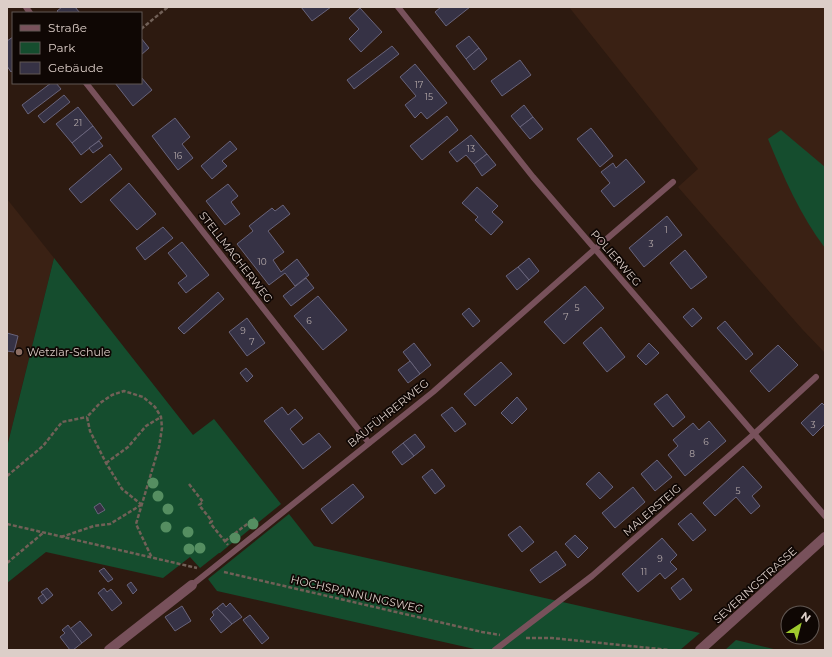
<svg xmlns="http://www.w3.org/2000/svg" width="832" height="657" font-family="Montserrat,sans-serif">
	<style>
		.built { fill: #3a2114 }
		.green { fill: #154d2e }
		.building { fill: #363245; stroke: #69647b }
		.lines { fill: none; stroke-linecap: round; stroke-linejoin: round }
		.path { stroke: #716057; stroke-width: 2.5; stroke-dasharray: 4 2; stroke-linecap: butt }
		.service { stroke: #78515b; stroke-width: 6 }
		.minor { stroke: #78515b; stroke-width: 10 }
		.tree { fill: #558e61 }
		.education-dot { fill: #8d6e63; stroke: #0f0704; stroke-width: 1.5 }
		.labels { text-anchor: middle; stroke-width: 3.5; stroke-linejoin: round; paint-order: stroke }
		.number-label { font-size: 9px; fill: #b2a7a7 }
		.street-label { font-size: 11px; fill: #dccec8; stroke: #0f0704 }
		.poi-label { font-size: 11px; fill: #dccec8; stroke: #0f0704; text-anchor: start }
	</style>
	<rect width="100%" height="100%" fill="#2d1a10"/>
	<g class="built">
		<path d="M569,7H825V353L802,329L678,187L698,169Z"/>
		<path d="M7,199L54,258L7,447Z"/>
	</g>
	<g class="green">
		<path d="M781,130L825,167V248C800,215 784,178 768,139Z"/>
		<path d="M54,258L193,435L214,419L281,504L233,543H232L220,553H219L200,568L190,557L163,578L46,552L7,583V447Z"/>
		<path d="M289,514L314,546L700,633L680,650H479L217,591L208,579Z"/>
		<path d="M736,640L778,650H725Z"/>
	</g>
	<g class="building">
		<path d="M62,7H75L80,13H59L57,11Z"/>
		<path d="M301,7H331L312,21Z"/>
		<path d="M441,7H470L446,26L435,12Z"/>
		<path d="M360,8L382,32L361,52L349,39L359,29L349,18Z"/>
		<path d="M469,36L479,48L466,59L456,46Z"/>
		<path d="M13,37V70L11,72L7,66V41Z"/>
		<path d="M141,38L149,48L141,55Z"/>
		<path d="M392,46L399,54L354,89L347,80Z"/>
		<path d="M479,48L487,59L474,70L466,59Z"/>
		<path d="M520,60L531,75L502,96L491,81Z"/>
		<path d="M415,64L447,103L427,119L421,112L415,118L405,105L416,96L400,77Z"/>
		<path d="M141,77L152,90L133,106L115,83H141Z"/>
		<path d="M51,83H56L61,89L28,114L22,105Z"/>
		<path d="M64,95L70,102L44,123L38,116Z"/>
		<path d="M524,105L533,117L520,127L511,116Z"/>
		<path d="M78,107L93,126L72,143L56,124Z"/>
		<path d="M447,116L458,130L422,160L410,146Z"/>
		<path d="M533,117L543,129L530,139L520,127Z"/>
		<path d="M175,118L190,137L182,144L193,158L178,170L152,136Z"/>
		<path d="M93,126L102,138L81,155L72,143Z"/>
		<path d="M591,128L613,156L600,167L577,139Z"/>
		<path d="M471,135L487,154L474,164L466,155L457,162L449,152Z"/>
		<path d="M99,141L103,146L93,153L89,148Z"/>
		<path d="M230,141L237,149L222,161L227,166L212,179L201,166Z"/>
		<path d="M110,154L122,169L81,203L69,189Z"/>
		<path d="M487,154L496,165L482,176L474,164Z"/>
		<path d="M626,159L645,182L614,207L601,191L610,183L601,172L613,163L616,168Z"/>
		<path d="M129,183L156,214L137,230L110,200Z"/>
		<path d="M228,184L238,196L231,202L240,214L225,225L206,201Z"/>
		<path d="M477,187L498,206L492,212L503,222L491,235L475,220L478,217L462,203Z"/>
		<path d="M283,205L290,214L268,231L284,252L273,260L281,272L297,259L309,275L295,286L285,273L269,285L237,244L253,231L249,226L272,208L275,211Z"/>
		<path d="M667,216L682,235L644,267L629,248Z"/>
		<path d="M163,227L173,238L145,260L136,248Z"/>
		<path d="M182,242L209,275L186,293L178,283L187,276L168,253Z"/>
		<path d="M685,250L707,277L691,289L670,263Z"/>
		<path d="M529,258L539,271L529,280L518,267Z"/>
		<path d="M518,267L529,280L517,290L506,276Z"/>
		<path d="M306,278L314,288L291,306L283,296Z"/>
		<path d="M585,286L604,308L564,344L544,322Z"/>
		<path d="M218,292L224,299L184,334L178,328Z"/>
		<path d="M318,296L347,330L323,350L294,316Z"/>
		<path d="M469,308L480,321L473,327L462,314Z"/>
		<path d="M693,308L702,318L692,327L683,317Z"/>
		<path d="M247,318L265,343L247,356L229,332Z"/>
		<path d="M725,321L753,354L746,360L717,328Z"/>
		<path d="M601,327L625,357L607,372L583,343Z"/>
		<path d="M7,333L18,336L14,352L7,351Z"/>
		<path d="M414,343L431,365L420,374L403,352Z"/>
		<path d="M649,343L659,353L646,365L637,356Z"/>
		<path d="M778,345L798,365L769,392L750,371Z"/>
		<path d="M410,361L420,374L408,383L398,370Z"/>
		<path d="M501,362L512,374L475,406L464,394Z"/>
		<path d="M246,368L253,376L247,382L240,373Z"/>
		<path d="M667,394L685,417L673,427L654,404Z"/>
		<path d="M517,397L527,409L512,424L501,413Z"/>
		<path d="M822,403L825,406V426L824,425L813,436L801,423Z"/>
		<path d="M282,407L288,415L295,409L303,418L290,429L303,445L319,433L331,447L303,469L264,421Z"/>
		<path d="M452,407L466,424L455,432L441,415Z"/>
		<path d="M709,421L726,441L685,476L668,455L678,446L673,440L693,423L699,430Z"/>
		<path d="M415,434L425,447L414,456L403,443Z"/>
		<path d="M403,443L414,456L402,465L392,452Z"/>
		<path d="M657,460L672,477L655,491L641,474Z"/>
		<path d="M743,466L762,487L752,496L760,506L751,514L736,497L715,516L703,503Z"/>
		<path d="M432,469L445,486L435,494L422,477Z"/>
		<path d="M599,472L613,487L600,499L586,484Z"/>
		<path d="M353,484L364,497L332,524L321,509Z"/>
		<path d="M633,487L645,502L615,528L602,513Z"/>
		<path d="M100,503L105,510L98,514L94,507Z"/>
		<path d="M691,513L706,530L693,541L678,524Z"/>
		<path d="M520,526L534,542L522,552L508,535Z"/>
		<path d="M575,535L588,548L578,558L565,544Z"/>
		<path d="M662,538L677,555L670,562L677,569L665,579L660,573L638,592L622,574Z"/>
		<path d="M556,551L566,565L540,583L530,570Z"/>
		<path d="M104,568L113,579L108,582L99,571Z"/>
		<path d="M683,578L692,590L680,600L671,588Z"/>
		<path d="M131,582L137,590L133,594L127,585Z"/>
		<path d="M47,588L53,595L47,600L41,592Z"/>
		<path d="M104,588L107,592L111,589L122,603L112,611L98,593Z"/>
		<path d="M43,594L47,600L42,604L38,598Z"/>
		<path d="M223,603L226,607L230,603L242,617L232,624L217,608Z"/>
		<path d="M182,606L191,621L175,631L165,617Z"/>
		<path d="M217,608L232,624L221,633L210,619L214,615L212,612Z"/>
		<path d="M250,615L269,638L262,644L243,620Z"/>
		<path d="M80,621L92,635L82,643L70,629Z"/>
		<path d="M68,625L82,643L73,650H70L60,637L65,633L62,630Z"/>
	</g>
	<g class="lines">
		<g class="path">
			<path d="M141,29L168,7"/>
			<path d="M106,463L128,447L146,426L161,417"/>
			<path d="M7,476L43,446L62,422L87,417"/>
			<path d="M189,484L203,502L199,505L212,521L210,523L228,545"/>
			<path d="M142,505L122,489L106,463L90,431L87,417L100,403L112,395L124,391L143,397L155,407L161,417L162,428L159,447L136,524L152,558"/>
			<path d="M7,524L197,568"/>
			<path d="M61,537L94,526L110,524L141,505"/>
			<path d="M225,541L255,518"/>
			<path d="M7,563L43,533"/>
			<path d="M224,572L482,632L500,635"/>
			<path d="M526,638H552L669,650"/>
		</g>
		<g class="service">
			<path d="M26,7L30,13"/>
			<path d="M398,7L533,177L825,516"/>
			<path d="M86,83L369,443"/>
			<path d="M192,585L433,392L595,249L673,182"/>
			<path d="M495,650L592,576L754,434L816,377"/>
		</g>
		<g class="minor">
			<path d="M109,650L192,585"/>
			<path d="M700,650L825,537"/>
		</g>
	</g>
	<g class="tree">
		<circle cx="153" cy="483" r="5.5"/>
		<circle cx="158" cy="496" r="5.5"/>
		<circle cx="168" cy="509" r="5.5"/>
		<circle cx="253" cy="524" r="5.5"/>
		<circle cx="166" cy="527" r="5.5"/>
		<circle cx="188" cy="532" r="5.5"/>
		<circle cx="235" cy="538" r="5.5"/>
		<circle cx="200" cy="548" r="5.5"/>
		<circle cx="189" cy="549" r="5.5"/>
	</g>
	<circle class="education-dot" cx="19" cy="352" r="4"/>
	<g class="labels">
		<g class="number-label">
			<text x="419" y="88">17</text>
			<text x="429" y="100">15</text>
			<text x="78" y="126">21</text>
			<text x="471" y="152">13</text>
			<text x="178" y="159">16</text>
			<text x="666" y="233">1</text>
			<text x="651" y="247">3</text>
			<text x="262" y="265">10</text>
			<text x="577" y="311">5</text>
			<text x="566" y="320">7</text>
			<text x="309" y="324">6</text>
			<text x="243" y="334">9</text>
			<text x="252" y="345">7</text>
			<text x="813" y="428">3</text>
			<text x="706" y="445">6</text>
			<text x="692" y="457">8</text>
			<text x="738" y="494">5</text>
			<text x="660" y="562">9</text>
			<text x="644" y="575">11</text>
		</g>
		<g class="street-label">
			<text transform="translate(236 257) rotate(52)" y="4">STELLMACHERWEG</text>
			<text transform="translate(616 258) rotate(49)" y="4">POLIERWEG</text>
			<text transform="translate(388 413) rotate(-39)" y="4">BAUFÜHRERWEG</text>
			<text transform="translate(652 510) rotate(-41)" y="4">MALERSTEIG</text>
			<text transform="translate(755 585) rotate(-42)" y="4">SEVERINGSTRASSE</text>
			<text transform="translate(357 594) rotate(13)" y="4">HOCHSPANNUNGSWEG</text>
		</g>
		<g class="poi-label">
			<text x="27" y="356">Wetzlar-Schule</text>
		</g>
	</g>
	<rect width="832" height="657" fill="none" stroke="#dccec8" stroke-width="16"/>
	<rect x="12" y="12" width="130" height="72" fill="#0f0704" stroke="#615752"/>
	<rect x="20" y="25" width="20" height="6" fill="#78515b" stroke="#615752"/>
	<text x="48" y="32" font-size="12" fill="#dccec8">Straße</text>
	<rect x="20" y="42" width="20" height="12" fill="#154d2e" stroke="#615752"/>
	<text x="48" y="52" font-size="12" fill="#dccec8">Park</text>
	<rect x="20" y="62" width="20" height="12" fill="#363245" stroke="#615752"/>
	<text x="48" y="72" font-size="12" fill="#dccec8">Gebäude</text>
	<g transform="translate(800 625) rotate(36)"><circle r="19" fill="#0f0704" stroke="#615752"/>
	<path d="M0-3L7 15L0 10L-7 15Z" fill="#9fca2d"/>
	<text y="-6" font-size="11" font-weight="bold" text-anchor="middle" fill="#dccec8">N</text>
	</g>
</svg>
